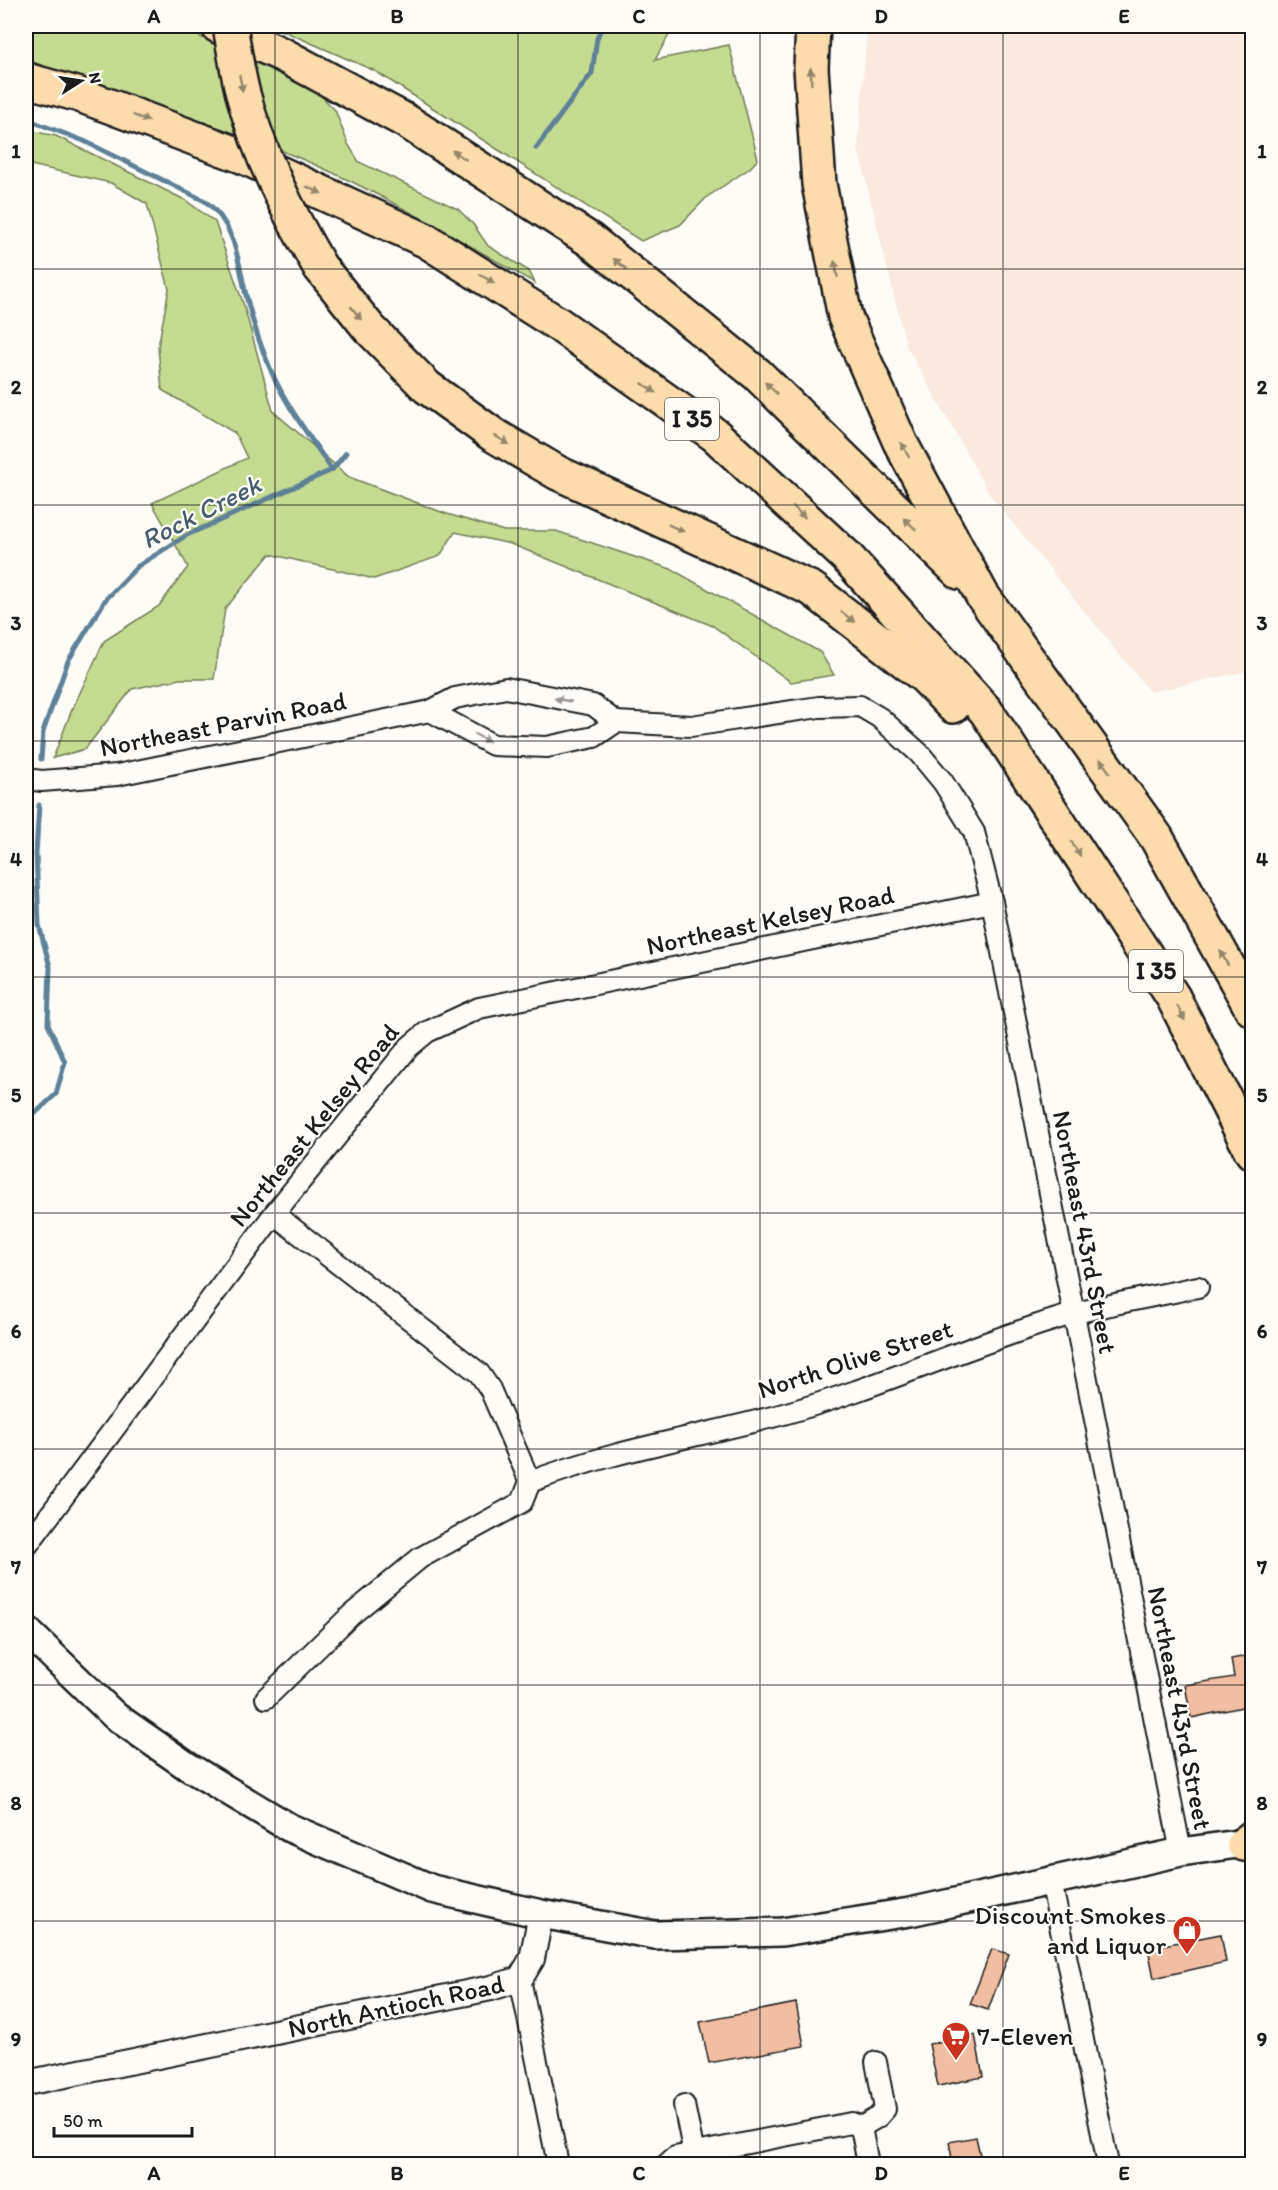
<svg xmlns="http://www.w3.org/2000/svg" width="1278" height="2190" font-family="Itim,sans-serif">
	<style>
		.built { fill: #f9e9de }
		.green { fill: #c5db91; stroke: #707c56; stroke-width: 1.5 }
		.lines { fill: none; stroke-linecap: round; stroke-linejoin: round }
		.stream { stroke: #5e8096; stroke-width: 5 }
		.building { fill: #f1bda3; stroke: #1c1c1c; stroke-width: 1.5 }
		.minor-casing { stroke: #1c1c1c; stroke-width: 24 }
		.tertiary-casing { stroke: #1c1c1c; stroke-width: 28 }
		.secondary-casing { stroke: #1c1c1c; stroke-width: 32 }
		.motorway-casing { stroke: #1c1c1c; stroke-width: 38 }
		.minor { stroke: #fdfcf7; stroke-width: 20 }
		.tertiary { stroke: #fdfcf7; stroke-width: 24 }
		.secondary { stroke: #fdfcf7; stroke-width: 27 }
		.motorway { stroke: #fcdcac; stroke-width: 33 }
		.motorway-bridge-casing { stroke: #1c1c1c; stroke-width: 38; stroke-linecap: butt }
		.motorway-bridge { stroke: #fcdcac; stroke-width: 33 }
		.oneway { fill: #97866b }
		.oneway2 { fill: #989794 }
		.grid { fill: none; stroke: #1c1c1c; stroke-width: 1.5; stroke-opacity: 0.55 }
		.labels { text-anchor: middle; stroke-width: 4.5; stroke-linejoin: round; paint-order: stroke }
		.shield { fill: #fdfcf7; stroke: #605f5e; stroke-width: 1.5 }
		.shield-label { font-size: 24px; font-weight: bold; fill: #1c1c1c }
		.street-label { font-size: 26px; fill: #1c1c1c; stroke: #fdfcf7 }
		.poi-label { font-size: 26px; fill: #1c1c1c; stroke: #fdfcf7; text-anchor: end }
		.water-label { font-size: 27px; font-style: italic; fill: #485e6e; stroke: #fdfcf7 }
		.neatline { fill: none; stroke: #1c1c1c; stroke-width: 2 }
		.grid-label { font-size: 20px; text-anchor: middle; font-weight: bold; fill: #1c1c1c }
	</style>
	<rect width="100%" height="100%" fill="#fdfcf7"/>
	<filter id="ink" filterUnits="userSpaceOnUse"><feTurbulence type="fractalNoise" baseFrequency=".0167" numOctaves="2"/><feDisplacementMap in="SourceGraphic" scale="12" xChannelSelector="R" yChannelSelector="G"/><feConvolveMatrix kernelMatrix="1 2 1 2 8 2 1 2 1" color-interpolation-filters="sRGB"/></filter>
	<g filter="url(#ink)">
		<path class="built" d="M867,26H1252V670L1150,692L990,495L906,345L858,148Z"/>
		<g class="green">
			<path d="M26,26H177L316,91L335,110L348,144L359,162L458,209L473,224L488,246L529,271L535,283C462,242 388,196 311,163C218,123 119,97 26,59Z"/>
			<path d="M272,26H674L655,60L729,45L758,159L750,168L707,197L680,225L641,241L375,71Z"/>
			<path d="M26,130L56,136L185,200L215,222L244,306L273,411L349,477L444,513L504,531H556L671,569L820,652L834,675L791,682L713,626L511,544L455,532L440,556L374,579L270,554L225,609L214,679H179L132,689L85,749L53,758L71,712L104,641L159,606L188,567L152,503L247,458L235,433L162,390L158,347L169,289L147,204L111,183L26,164Z"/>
		</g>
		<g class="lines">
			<g class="stream">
				<path d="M26,119L84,141L205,201C238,226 238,266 248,303C254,327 262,350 272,373C287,407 311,438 332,470"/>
				<path d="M536,148L592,73L597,38L602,26"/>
				<path d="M41,759L43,732L68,661L106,599L138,566L187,535L332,470L346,453"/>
				<path d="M26,1122L56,1094L65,1062L48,1024L50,967L39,925L36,853L39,805"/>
			</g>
		</g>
		<g class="building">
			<path d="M1252,1655V1705L1191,1718L1185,1685L1234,1677L1231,1659Z"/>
			<path d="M1221,1934L1226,1962L1154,1978L1148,1948Z"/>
			<path d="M992,1949L1009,1954L988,2010L970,2004Z"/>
			<path d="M796,2003L804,2046L709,2063L700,2022Z"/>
			<path d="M975,2035L983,2077L938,2086L929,2044Z"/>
			<path d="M976,2137L982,2164H953L949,2142Z"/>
		</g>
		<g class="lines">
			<g class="minor-casing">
				<g id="minor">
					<path d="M430,711L493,745L547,747L594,737L616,722"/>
					<path d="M26,779L42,781L117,775L430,711L455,698L506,688L593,705L616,722L691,726L819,707L860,706L880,718L919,753L943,782L974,832L992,902L1181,1852"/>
					<path d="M274,1214L479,1373L490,1389L530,1482"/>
					<path d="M530,1482C610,1451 693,1438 776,1416C877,1389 972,1343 1073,1314C1114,1303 1156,1296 1198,1287"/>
					<path d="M26,1547L274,1214L409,1047L427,1032L479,1008L992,902"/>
					<path d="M266,1698L351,1615L420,1558L522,1502L530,1482"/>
					<path d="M1051,1881L1108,2164"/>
					<path d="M520,1979L558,2164"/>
					<path d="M684,2105L694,2154"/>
					<path d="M861,2127L878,2117L885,2109L876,2062"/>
					<path d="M861,2127L868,2164"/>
					<path d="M667,2164L675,2157L851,2123L861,2127"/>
				</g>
			</g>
			<g class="tertiary-casing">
				<path id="tertiary" d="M26,2083L491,1988L520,1979L532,1959L541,1914"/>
			</g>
			<g class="secondary-casing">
				<path id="secondary" d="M26,1630L115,1716L187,1766L290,1828L432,1889L541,1914L655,1935L782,1932L910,1912L1181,1852L1252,1842"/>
			</g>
			<g class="motorway-casing">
				<g id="motorway">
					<path d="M218,26L283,55L406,121L590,240L757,374L959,572"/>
					<path d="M813,26L811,68L819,184L845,317L900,442L982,595L1156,837L1252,1009"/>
					<path d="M26,80L80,95L242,156L427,241L558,324L715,435L846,556L986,711L1173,997L1252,1152"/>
					<path d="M320,267L369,328L427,387L492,434L558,473L812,589L925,677L953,706"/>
					<path d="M1244,1844L1252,1838"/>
				</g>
			</g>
			<use href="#minor" class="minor"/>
			<use href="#tertiary" class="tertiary"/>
			<use href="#secondary" class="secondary"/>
			<use href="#motorway" class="motorway"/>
			<g class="motorway-bridge-casing">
				<path id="motorway-bridge" d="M230,26C234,48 237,71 243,94C259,155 288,212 320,267"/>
			</g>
			<use href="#motorway-bridge" class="motorway-bridge"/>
		</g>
		<defs><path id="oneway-solid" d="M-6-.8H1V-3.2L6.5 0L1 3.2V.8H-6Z" transform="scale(1.5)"/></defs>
		<g class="oneway">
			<use href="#oneway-solid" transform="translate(811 76) rotate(-93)"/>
			<use href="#oneway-solid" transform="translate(241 83) rotate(79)"/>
			<use href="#oneway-solid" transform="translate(141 118) rotate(21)"/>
			<use href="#oneway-solid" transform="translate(459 155) rotate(-147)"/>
			<use href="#oneway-solid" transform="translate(314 190) rotate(25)"/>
			<use href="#oneway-solid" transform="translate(620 264) rotate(-141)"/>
			<use href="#oneway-solid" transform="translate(836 269) rotate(-101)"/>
			<use href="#oneway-solid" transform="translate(487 279) rotate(32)"/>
			<use href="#oneway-solid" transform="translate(356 313) rotate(52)"/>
			<use href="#oneway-solid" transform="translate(649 388) rotate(35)"/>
			<use href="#oneway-solid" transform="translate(771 388) rotate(-136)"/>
			<use href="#oneway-solid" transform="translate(502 440) rotate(30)"/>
			<use href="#oneway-solid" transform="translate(905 450) rotate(-118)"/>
			<use href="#oneway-solid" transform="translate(799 512) rotate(43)"/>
			<use href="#oneway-solid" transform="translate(910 524) rotate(-136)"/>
			<use href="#oneway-solid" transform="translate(676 528) rotate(24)"/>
			<use href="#oneway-solid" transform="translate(848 617) rotate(38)"/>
			<use href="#oneway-solid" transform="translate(1105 766) rotate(-126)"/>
			<use href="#oneway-solid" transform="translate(1076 849) rotate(57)"/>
			<use href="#oneway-solid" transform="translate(1224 958) rotate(-119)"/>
			<use href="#oneway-solid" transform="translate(1181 1013) rotate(63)"/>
		</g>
		<g class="oneway2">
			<use href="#oneway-solid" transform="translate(563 700) rotate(-169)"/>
			<use href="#oneway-solid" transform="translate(482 738) rotate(28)"/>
		</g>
	</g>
	<path class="grid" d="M275,26V2164M518,26V2164M760,26V2164M1003,26V2164M26,269H1252M26,505H1252M26,741H1252M26,977H1252M26,1213H1252M26,1449H1252M26,1685H1252M26,1921H1252"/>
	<defs>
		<g id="shop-pin" transform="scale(1.5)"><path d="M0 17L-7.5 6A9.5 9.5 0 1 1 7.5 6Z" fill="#c8321e" stroke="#fdfcf7"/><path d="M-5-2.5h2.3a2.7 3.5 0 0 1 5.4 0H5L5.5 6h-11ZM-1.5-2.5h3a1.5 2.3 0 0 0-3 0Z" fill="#fff"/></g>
		<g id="supermarket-pin" transform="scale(1.5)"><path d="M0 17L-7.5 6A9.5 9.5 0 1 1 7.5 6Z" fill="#c8321e" stroke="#fdfcf7"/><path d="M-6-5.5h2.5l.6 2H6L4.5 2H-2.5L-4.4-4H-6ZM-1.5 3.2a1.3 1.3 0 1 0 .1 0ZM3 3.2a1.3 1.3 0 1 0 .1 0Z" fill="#fff"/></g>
	</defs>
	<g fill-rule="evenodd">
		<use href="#shop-pin" x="1187" y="1930"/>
		<use href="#supermarket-pin" x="956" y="2036"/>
	</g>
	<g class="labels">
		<g class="shield">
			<rect x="665" y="398" width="54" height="42" rx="4.5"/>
			<rect x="1129" y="950" width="54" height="42" rx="4.5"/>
		</g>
		<g class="shield-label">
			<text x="692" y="427">I 35</text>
			<text x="1156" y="979">I 35</text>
		</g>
		<g class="street-label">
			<text transform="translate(223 724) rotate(-11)" y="9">Northeast Parvin Road</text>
			<text transform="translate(770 920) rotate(-12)" y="9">Northeast Kelsey Road</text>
			<text transform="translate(314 1125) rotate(-51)" y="9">Northeast Kelsey Road</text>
			<text transform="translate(1085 1232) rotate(79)" y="9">Northeast 43rd Street</text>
			<text transform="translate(855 1359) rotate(-18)" y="9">North Olive Street</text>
			<text transform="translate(1180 1708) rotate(79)" y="9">Northeast 43rd Street</text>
			<text transform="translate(396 2006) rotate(-12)" y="9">North Antioch Road</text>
		</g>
		<g class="poi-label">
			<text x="1166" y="1924">Discount Smokes<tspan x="1166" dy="30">and Liquor</tspan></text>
			<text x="977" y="2045" text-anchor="start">7-Eleven</text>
		</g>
		<g class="water-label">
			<text transform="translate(201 512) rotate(-27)" y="9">Rock Creek</text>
		</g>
	</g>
	<rect width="1278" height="2190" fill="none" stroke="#fdfcf7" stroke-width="66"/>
	<g transform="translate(81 81) rotate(78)" stroke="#fdfcf7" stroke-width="4.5" paint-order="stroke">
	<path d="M0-4.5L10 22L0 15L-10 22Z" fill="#1c1c1c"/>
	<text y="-9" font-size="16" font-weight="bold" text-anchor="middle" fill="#1c1c1c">N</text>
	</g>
	<path d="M54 2127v9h138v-9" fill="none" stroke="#1c1c1c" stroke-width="3"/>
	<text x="63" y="2127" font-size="18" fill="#1c1c1c" stroke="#fdfcf7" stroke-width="4.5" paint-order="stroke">50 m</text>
	<rect x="33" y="33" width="1212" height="2124" class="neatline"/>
	<g class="grid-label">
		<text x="154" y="23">A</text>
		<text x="397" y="23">B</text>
		<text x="639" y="23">C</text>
		<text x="881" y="23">D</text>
		<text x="1124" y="23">E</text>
		<text x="16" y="158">1</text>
		<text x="1262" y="158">1</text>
		<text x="16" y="394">2</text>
		<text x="1262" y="394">2</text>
		<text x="16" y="630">3</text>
		<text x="1262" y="630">3</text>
		<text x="16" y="866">4</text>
		<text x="1262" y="866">4</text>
		<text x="16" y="1102">5</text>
		<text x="1262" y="1102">5</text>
		<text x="16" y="1338">6</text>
		<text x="1262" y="1338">6</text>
		<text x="16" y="1574">7</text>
		<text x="1262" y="1574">7</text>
		<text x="16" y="1810">8</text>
		<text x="1262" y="1810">8</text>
		<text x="16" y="2046">9</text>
		<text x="1262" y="2046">9</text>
		<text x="154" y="2180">A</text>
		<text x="397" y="2180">B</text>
		<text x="639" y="2180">C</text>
		<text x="881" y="2180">D</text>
		<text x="1124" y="2180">E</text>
	</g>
</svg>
